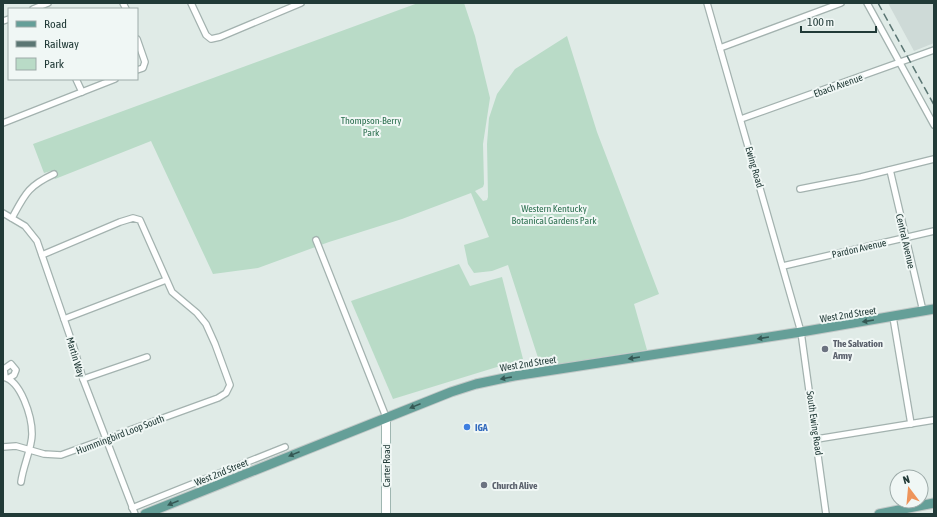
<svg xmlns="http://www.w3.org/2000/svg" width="937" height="517" font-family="'Asap Condensed',sans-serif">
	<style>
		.built { fill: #cedad7 }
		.green { fill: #b9dbc7 }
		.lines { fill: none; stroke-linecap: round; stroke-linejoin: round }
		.street-casing { stroke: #a3b2af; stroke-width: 8 }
		.secondary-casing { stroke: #9fb6b1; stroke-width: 10 }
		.primary-casing { stroke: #c1c8c7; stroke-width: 11 }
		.street { stroke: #fff; stroke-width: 5.5 }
		.secondary { stroke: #fff; stroke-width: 8 }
		.primary { stroke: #659f98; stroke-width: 9 }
		.rail { stroke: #5b7673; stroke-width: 1.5; stroke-dasharray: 8 4; stroke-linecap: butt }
		.oneway { fill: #355854 }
		.worship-dot { fill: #6b7280; stroke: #f0f7f5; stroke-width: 1.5 }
		.shop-dot { fill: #3f7fe0; stroke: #f0f7f5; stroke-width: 1.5 }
		.labels { text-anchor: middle; stroke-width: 4; stroke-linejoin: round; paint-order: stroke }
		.street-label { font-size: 10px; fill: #213a37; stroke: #f0f7f5 }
		.park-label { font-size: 10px; fill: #2d7050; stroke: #f0f7f5 }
		.worship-label { font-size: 10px; font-weight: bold; fill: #5b616d; stroke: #f0f7f5; text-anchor: start }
		.shop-label { font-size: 10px; font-weight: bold; fill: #366cbe; stroke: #f0f7f5; text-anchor: start }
	</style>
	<rect width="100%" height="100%" fill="#e0ebe7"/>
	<path class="built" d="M888,3H934V43L914,51Z"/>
	<g class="green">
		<path d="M418,3H464L475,36L490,98L483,144L484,184L483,187L475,191L483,201L487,200L488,197L487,144L489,118L497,94L515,69L567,36L597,132L659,294L634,304L647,350L541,367L508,265L492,271L474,273L468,264L464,245L489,237L471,193L402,219L329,242L258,268L213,274L151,141L55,179L51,171L44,173L33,144Z"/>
		<path d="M459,264L470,286L502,277L523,359L393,399L351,301Z"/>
	</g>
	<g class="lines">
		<g class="street-casing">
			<g id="street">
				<path d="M123,3L126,9"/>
				<path d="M191,3L206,35L211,39L220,37L301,3"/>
				<path d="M707,3L801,332L826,514"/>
				<path d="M867,3L934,125"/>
				<path d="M33,9L48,3"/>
				<path d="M3,21L9,19"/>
				<path d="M137,39L145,62L143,68L137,70"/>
				<path d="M720,48L841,3"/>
				<path d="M76,79L82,92"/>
				<path d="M741,119L934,50"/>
				<path d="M3,123L115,79"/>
				<path d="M890,170L923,311"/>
				<path d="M800,189L861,177L934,159"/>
				<path d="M3,213L25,226L37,241L74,348L83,379L135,514"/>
				<path d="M12,218C25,194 28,186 54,174"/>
				<path d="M316,240L386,417"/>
				<path d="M783,266L934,231"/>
				<path d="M893,317L911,424"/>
				<path d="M64,319L166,280"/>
				<path d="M3,377C21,380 32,417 32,434C32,448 23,466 21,482"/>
				<path d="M5,377L4,369L11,364L16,370L14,375L9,378"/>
				<path d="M83,379L147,357"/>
				<path d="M817,439L934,420"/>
				<path d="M3,447L16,446L44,454L61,455L218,398L226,393L230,385L215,344L206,324L197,313L172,292L140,220L133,218L120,222L42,255"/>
				<path d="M132,508L285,447"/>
			</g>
		</g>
		<g class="secondary-casing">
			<path id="secondary" d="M386,417V514"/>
		</g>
		<g class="primary-casing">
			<g id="primary">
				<path d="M145,514L451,392L476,384L514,376L801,332L934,309"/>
				<path d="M879,514L934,503"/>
			</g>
		</g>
		<use href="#street" class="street"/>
		<use href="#secondary" class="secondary"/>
		<use href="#primary" class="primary"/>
		<path class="rail" d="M878,3L934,105"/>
	</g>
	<defs><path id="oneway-solid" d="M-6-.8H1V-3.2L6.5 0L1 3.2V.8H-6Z"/></defs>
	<g class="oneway">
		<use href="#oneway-solid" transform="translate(868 321) rotate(171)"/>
		<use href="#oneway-solid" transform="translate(763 338) rotate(171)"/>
		<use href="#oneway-solid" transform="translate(634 358) rotate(171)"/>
		<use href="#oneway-solid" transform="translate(506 378) rotate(170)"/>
		<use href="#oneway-solid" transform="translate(415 406) rotate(158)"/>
		<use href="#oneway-solid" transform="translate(294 454) rotate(158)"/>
		<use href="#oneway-solid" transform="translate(173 503) rotate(158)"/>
	</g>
	<g class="worship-dot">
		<circle cx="825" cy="349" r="4"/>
		<circle cx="484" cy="485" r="4"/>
	</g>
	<circle class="shop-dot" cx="467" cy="427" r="4"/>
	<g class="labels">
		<g class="street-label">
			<text transform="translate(838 85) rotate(-20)" y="4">Ebach Avenue</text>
			<text transform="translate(755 167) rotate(74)" y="4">Ewing Road</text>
			<text transform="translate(906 241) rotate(77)" y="4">Central Avenue</text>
			<text transform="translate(859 248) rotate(-13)" y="4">Pardon Avenue</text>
			<text transform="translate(848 314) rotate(-9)" y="4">West 2nd Street</text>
			<text transform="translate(76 357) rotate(73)" y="4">Martin Way</text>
			<text transform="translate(528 363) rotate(-9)" y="4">West 2nd Street</text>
			<text transform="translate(815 423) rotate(82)" y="4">South Ewing Road</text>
			<text transform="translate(120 434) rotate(-21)" y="4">Hummingbird Loop South</text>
			<text transform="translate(386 466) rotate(-90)" y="4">Carter Road</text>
			<text transform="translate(221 472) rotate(-22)" y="4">West 2nd Street</text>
		</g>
		<g class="park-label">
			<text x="371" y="124">Thompson-Berry<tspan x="371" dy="12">Park</tspan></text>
			<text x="554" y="212">Western Kentucky<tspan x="554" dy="12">Botanical Gardens Park</tspan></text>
		</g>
		<g class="worship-label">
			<text x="833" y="347">The Salvation<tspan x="833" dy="12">Army</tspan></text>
			<text x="492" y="489">Church Alive</text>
		</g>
		<g class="shop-label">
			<text x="475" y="431">IGA</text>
		</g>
	</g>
	<rect width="937" height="517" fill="none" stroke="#213a37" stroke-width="8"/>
	<rect x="8" y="8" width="130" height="72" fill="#f0f7f5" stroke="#9daba9"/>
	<rect x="16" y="21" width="20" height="6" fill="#659f98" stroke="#9daba9"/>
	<text x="44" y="28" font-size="12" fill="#213a37">Road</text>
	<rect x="16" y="41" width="20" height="6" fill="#5b7673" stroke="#9daba9"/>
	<text x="44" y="48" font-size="12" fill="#213a37">Railway</text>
	<rect x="16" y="58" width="20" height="12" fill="#b9dbc7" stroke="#9daba9"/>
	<text x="44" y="68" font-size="12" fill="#213a37">Park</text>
	<g transform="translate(909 489) rotate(344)"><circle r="19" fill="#f0f7f5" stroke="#9daba9"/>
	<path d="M0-3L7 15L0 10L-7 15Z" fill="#ee945a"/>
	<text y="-6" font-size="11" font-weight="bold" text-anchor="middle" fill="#213a37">N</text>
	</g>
	<path d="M801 26v6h75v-6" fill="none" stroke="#213a37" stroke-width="2"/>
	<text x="807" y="26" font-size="12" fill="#213a37" stroke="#f0f7f5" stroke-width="3" paint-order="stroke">100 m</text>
</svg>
